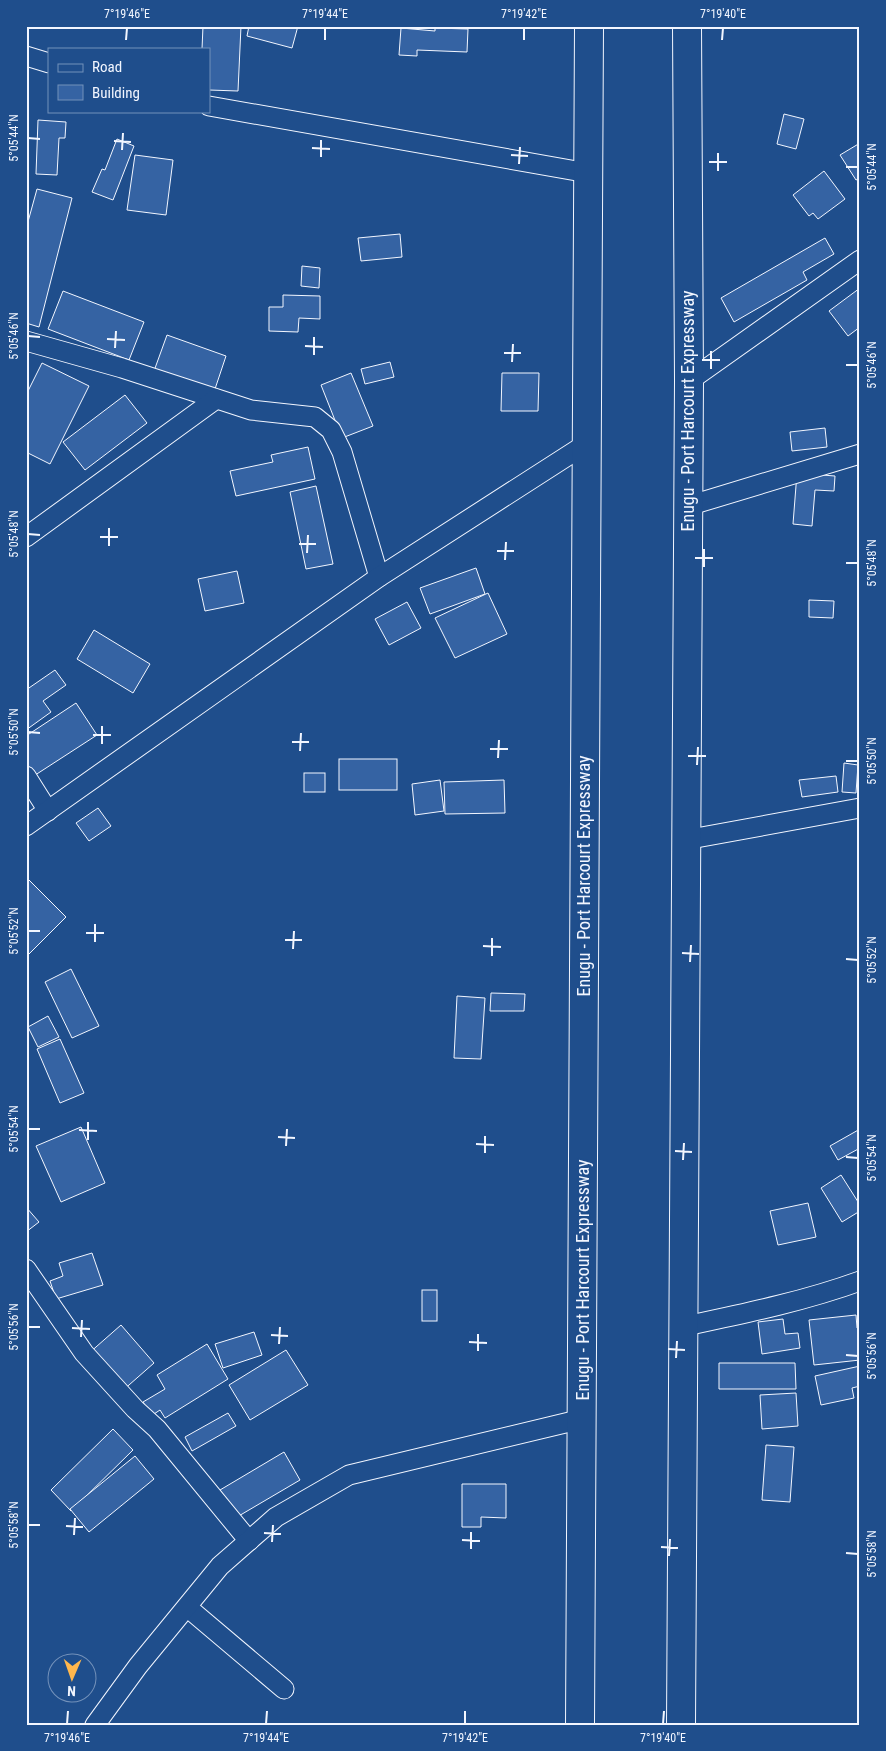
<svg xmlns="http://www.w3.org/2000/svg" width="886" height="1751" font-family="'Roboto Condensed',sans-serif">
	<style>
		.building { fill: #3563a3; stroke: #f2f6ff }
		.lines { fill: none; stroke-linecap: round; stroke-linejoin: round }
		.street-casing { stroke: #f2f6ff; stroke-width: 21 }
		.highway-casing { stroke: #f2f6ff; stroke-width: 30 }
		.street { stroke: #1f4e8c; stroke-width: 19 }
		.highway { stroke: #1f4e8c; stroke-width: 28 }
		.ticks { fill: none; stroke: #f2f6ff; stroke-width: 2 }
		.labels { text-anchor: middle; stroke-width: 4; stroke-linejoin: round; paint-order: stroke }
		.street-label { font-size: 18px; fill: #f2f6ff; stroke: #1f4e8c }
		.neatline { fill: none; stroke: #f2f6ff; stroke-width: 2 }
		.ticks-label { font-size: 12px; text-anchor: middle; fill: #f2f6ff }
	</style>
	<rect width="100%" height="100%" fill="#1f4e8c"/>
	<g class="building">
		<path d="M203,26H241L238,91L209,90V49H202Z"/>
		<path d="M249,26H298L292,48L247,36Z"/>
		<path d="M401,28L435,31V28L468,29L467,52L417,50V56L399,55Z"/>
		<path d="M784,114L804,119L796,149L777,144Z"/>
		<path d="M38,120L66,122L65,138H59L57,175L36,174Z"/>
		<path d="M117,139L134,146L113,200L92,192L102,169L105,170Z"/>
		<path d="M860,143V178L856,180L840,155Z"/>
		<path d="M135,155L173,160L166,215L127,210Z"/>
		<path d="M824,171L845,199L818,219L813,213L809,216L793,195Z"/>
		<path d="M37,189L72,198L39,327L26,323V229Z"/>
		<path d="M400,234L402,257L361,261L358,238Z"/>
		<path d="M825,238L834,254L803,272L807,280L734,322L721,298Z"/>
		<path d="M302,266L320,268L319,288L301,286Z"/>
		<path d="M860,288V327L848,336L829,311Z"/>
		<path d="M63,291L144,322L129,360L48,329Z"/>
		<path d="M283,295L320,296V319L299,318L298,332L269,331V307H283Z"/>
		<path d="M167,335L226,356L214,392L154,371Z"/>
		<path d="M390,362L394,377L365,384L361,369Z"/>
		<path d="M42,363L89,386L50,464L26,452V395Z"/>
		<path d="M351,373L373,426L342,438L321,385Z"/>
		<path d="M502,373H539L538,411H501Z"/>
		<path d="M125,395L147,423L85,470L63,442Z"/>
		<path d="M825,428L827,447L792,451L790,432Z"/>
		<path d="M308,447L315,479L236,496L230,471L273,462L271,455Z"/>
		<path d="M797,473L835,476L834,491L815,490L812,526L793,524Z"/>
		<path d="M316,486L333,564L306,569L290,492Z"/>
		<path d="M476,568L485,594L430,614L420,588Z"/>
		<path d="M237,571L244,603L205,611L198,579Z"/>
		<path d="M488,593L507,634L455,658L435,618Z"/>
		<path d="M809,600L834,601L833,618L809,617Z"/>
		<path d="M407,602L421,628L389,645L375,619Z"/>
		<path d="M94,630L150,664L133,693L77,659Z"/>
		<path d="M55,670L66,685L43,701L51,712L26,730V690Z"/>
		<path d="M76,703L97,735L26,781V736Z"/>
		<rect x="339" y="759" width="58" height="31"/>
		<path d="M844,763L858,765L856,793L842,792Z"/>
		<rect x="304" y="773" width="21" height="19"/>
		<path d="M836,776L838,792L802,797L799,780Z"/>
		<path d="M440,780L444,811L415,815L412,784Z"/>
		<path d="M504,780L505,813L445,814L444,782Z"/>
		<path d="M98,808L111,826L89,841L76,823Z"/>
		<path d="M26,877L66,917L26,957Z"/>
		<path d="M71,969L99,1026L72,1038L45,982Z"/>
		<path d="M491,993L525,994L524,1011H490Z"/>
		<path d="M457,996L485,998L481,1059L454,1058Z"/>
		<path d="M48,1016L59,1037L38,1047L28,1027Z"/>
		<path d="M60,1039L84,1093L60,1103L37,1049Z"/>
		<path d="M81,1127L105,1183L61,1202L36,1146Z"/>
		<path d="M860,1129V1148L838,1160L830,1146Z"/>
		<path d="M841,1175L860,1205V1211L842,1222L821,1188Z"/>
		<path d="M808,1203L816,1237L778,1245L770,1211Z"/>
		<path d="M26,1207L39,1222L26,1232Z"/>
		<path d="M92,1253L103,1285L56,1299L50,1281L63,1276L59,1263Z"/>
		<rect x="422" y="1290" width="15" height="31"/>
		<path d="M856,1315L857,1328H860V1360L814,1365L809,1320Z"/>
		<path d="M783,1319L785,1334L798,1333L800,1348L762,1354L758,1322Z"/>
		<path d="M121,1325L154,1363L121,1392L88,1354Z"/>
		<path d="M254,1332L262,1355L223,1368L215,1344Z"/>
		<path d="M207,1344L228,1379L165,1418L160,1410L151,1416L143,1402L165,1389L157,1375Z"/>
		<path d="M286,1350L308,1385L250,1420L229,1385Z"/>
		<path d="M719,1363H795L796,1389H719Z"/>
		<path d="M860,1366V1386L852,1388L854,1398L821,1405L815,1376Z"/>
		<path d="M796,1393L798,1426L762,1429L760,1395Z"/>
		<path d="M228,1413L236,1426L192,1451L185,1437Z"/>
		<path d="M113,1429L133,1450L71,1511L51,1490Z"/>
		<path d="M766,1445L794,1447L790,1502L762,1500Z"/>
		<path d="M284,1452L300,1480L237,1517L220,1490Z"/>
		<path d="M135,1456L154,1479L89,1532L70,1509Z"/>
		<path d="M462,1484H506V1518L481,1517V1527H462Z"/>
	</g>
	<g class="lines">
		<g class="street-casing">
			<g id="street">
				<path d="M26,56L49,63"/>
				<path d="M209,106L588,173"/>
				<path d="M26,341L122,368L251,410L315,417L331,430L342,452L379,577"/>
				<path d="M689,381L860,260"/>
				<path d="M688,506L860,454"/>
				<path d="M26,537L216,399"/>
				<path d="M26,776L48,811"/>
				<path d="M26,826L379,577L586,444"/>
				<path d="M685,840L860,808"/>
				<path d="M26,1269L84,1353L135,1409L157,1429L249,1541"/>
				<path d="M681,1327C742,1314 802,1302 860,1281"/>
				<path d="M187,1607L284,1689"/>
				<path d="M95,1725L138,1666L220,1566L276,1517L349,1475L582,1419"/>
			</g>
		</g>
		<g class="highway-casing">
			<g id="highway">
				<path d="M580,1725L589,26"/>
				<path d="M681,1725L689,381L687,26"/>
			</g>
		</g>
		<use href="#street" class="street"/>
		<use href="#highway" class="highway"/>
	</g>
	<path class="ticks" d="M126,40L127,28M325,40V28M524,40V28M722,40L723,28M28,138L40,139M114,141L131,142M312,148L330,149M122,150L123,133M511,155L528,156M321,157V140M709,162H727M519,164L520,147M846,167H858M718,171V153M28,336L40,337M107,339L125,340M305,346L323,347M115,348L116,331M504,353H521M314,355V337M702,360H720M512,362L513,344M846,365H858M711,369V351M28,534L40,535M100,537H118M299,544H316M109,546V528M497,551H514M307,553L308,535M695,558H713M505,560L506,542M846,563H858M704,567V549M28,732L40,733M93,735H111M292,742H309M102,744V726M490,749H508M300,751L301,733M688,756H706M498,758L499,740M846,761H858M697,765L698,747M28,931H40M86,933H104M285,940H302M95,942V924M483,946L501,947M293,949L294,931M682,953L699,954M492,956V938M846,959L858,960M690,962L691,945M28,1129H40M79,1130L97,1131M278,1137L295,1138M88,1140V1122M476,1144L494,1145M286,1146L287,1129M675,1151L692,1152M485,1153V1136M846,1157L858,1158M683,1160L684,1143M28,1327H40M72,1328L90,1329M271,1335L288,1336M81,1337L82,1320M469,1342L487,1343M279,1344L280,1327M668,1349L685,1350M478,1351V1334M846,1355L858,1356M676,1358L677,1341M28,1525H40M66,1526L83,1527M264,1533L281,1534M74,1535L75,1518M462,1540L480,1541M272,1542L273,1525M661,1547L678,1548M471,1549V1532M846,1553L858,1554M669,1556L670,1539M67,1724L68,1711M266,1724L267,1711M465,1724V1711M663,1724L664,1711"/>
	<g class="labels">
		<g class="street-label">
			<text transform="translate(688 411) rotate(-90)" y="6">Enugu - Port Harcourt Expressway</text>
			<text transform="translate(584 876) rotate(-90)" y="6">Enugu - Port Harcourt Expressway</text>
			<text transform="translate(583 1280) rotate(-90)" y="6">Enugu - Port Harcourt Expressway</text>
		</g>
	</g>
	<rect width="886" height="1751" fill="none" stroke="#1f4e8c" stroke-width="55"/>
	<rect x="48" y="48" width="162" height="65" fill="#1f4e8c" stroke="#7391ba"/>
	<rect x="58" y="64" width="25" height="8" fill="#1f4e8c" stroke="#7391ba"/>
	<text x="92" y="72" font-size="15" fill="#f2f6ff">Road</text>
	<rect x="58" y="85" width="25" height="15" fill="#3563a3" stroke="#7391ba"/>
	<text x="92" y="98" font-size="15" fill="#f2f6ff">Building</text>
	<g transform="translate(72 1678) rotate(182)"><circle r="24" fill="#1f4e8c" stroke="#7391ba"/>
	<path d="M0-4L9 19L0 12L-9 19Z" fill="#ffb74d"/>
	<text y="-8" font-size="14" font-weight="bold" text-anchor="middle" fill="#f2f6ff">N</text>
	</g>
	<rect x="28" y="28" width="830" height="1696" class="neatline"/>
	<g class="ticks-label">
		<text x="127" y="18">7°19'46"E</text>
		<text x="325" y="18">7°19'44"E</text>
		<text x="524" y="18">7°19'42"E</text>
		<text x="723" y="18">7°19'40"E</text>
		<text transform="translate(14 138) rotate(-90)" y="4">5°05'44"N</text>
		<text transform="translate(872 167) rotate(-90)" y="4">5°05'44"N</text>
		<text transform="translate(14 336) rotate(-90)" y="4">5°05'46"N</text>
		<text transform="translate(872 365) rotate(-90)" y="4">5°05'46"N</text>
		<text transform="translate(14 534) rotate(-90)" y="4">5°05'48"N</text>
		<text transform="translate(872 563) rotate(-90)" y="4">5°05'48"N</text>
		<text transform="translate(14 732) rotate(-90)" y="4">5°05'50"N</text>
		<text transform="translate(872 761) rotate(-90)" y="4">5°05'50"N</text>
		<text transform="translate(14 931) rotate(-90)" y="4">5°05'52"N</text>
		<text transform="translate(872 960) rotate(-90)" y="4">5°05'52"N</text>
		<text transform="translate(14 1129) rotate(-90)" y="4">5°05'54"N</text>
		<text transform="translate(872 1158) rotate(-90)" y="4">5°05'54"N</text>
		<text transform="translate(14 1327) rotate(-90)" y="4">5°05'56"N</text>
		<text transform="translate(872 1356) rotate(-90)" y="4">5°05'56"N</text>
		<text transform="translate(14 1525) rotate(-90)" y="4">5°05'58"N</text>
		<text transform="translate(872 1554) rotate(-90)" y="4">5°05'58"N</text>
		<text x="67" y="1742">7°19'46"E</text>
		<text x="266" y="1742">7°19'44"E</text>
		<text x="465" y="1742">7°19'42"E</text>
		<text x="663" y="1742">7°19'40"E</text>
	</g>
</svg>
